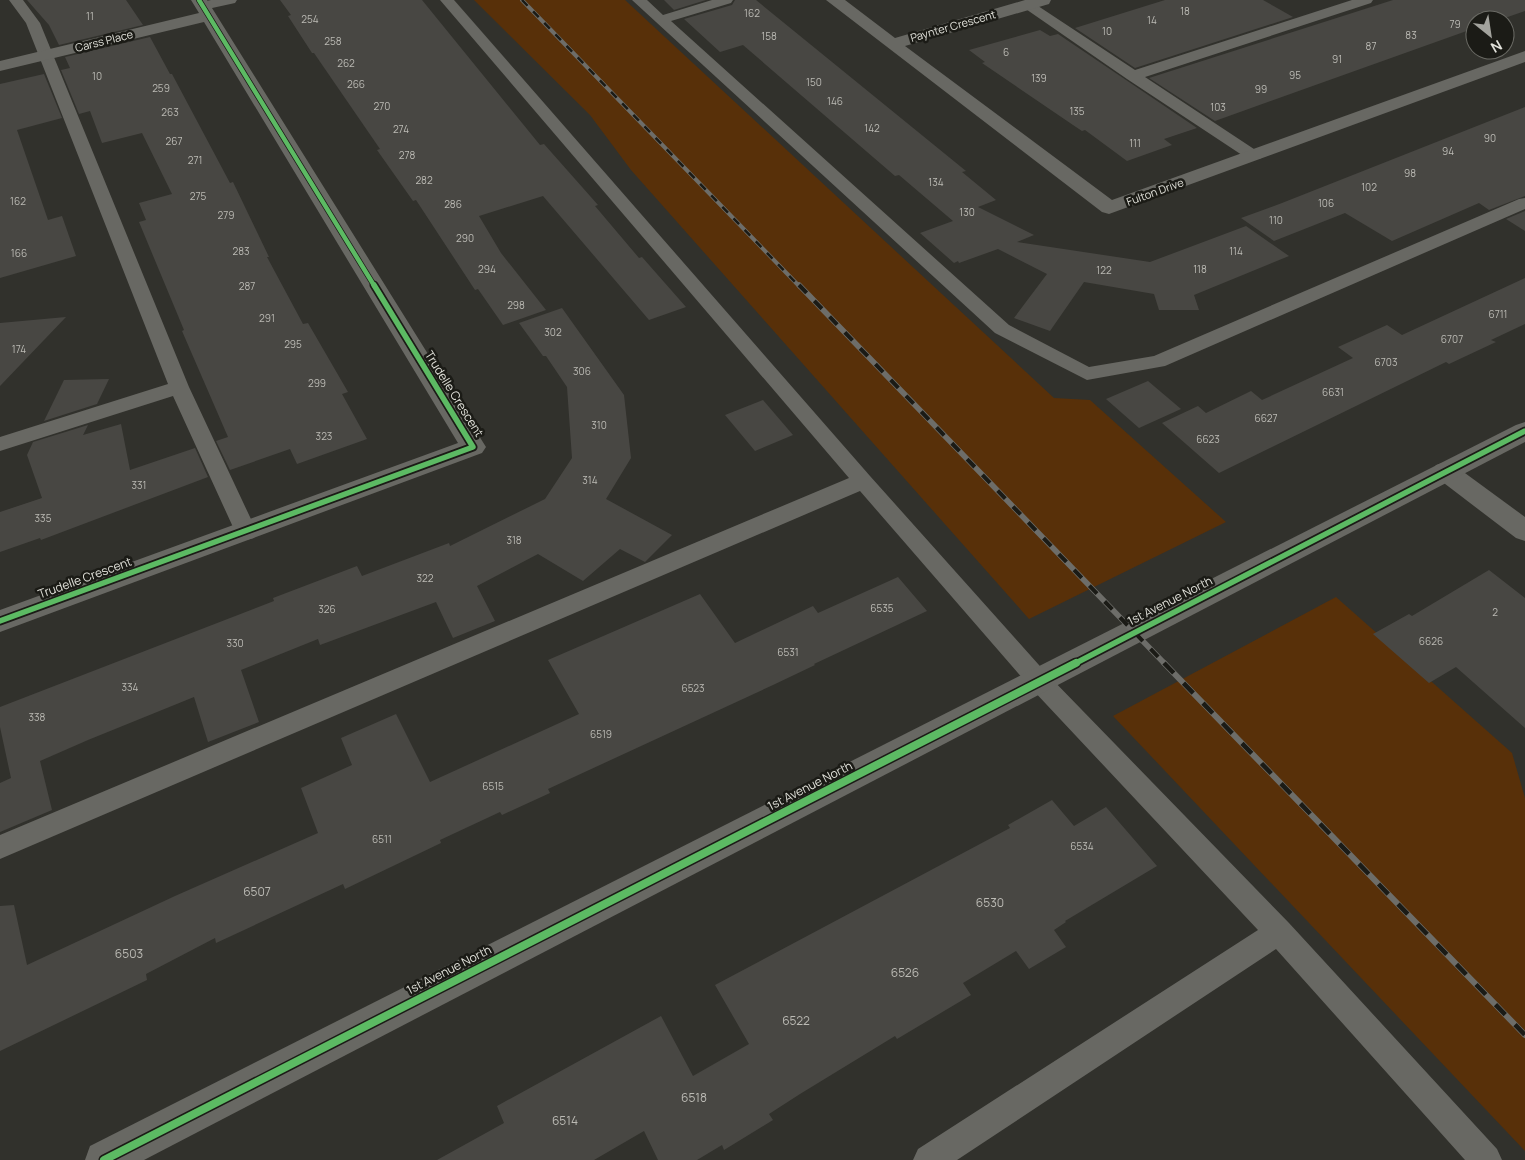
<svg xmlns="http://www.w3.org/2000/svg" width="1525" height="1160" font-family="Manrope,sans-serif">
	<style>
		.green { fill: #583009 }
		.building { fill: #484743 }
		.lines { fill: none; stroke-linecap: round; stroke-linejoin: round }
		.service { fill: #686863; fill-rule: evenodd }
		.minor { fill: #686863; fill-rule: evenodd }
		.tertiary { fill: #686863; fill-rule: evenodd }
		.rail-far2-casing { stroke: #6d6d69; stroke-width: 4 }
		.rail-far1-casing { stroke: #6d6d69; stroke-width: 5.5 }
		.rail-casing { stroke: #6d6d69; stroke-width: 6 }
		.rail-far2 { stroke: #1b1b16; stroke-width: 2.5; stroke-dasharray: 8; stroke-linecap: butt }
		.rail-far1 { stroke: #1b1b16; stroke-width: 4; stroke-dasharray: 11; stroke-linecap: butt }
		.rail { stroke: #1b1b16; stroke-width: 4.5; stroke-dasharray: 14; stroke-linecap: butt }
		.cycleway-far2-casing { stroke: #1b1b16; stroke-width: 6 }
		.cycleway-far1-casing { stroke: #1b1b16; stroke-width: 9 }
		.cycleway-casing { stroke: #1b1b16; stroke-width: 11 }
		.cycleway-far2 { stroke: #5cba63; stroke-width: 4.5 }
		.cycleway-far1 { stroke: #5cba63; stroke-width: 5.5 }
		.cycleway { stroke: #5cba63; stroke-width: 8 }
		.labels { text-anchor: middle; stroke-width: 5; stroke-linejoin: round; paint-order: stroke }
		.number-label { font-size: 10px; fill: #bbbab4 }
		.far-street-label { font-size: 11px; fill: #e1e1da; stroke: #1b1b16 }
		.street-label { font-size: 12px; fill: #e1e1da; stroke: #1b1b16 }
		.near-number-label { font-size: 12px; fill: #bbbab4 }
	</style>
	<rect width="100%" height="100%" fill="#31312c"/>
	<g class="green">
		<path d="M474,0H625L1054,398L1090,400L1226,522L1029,619L631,170L590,115Z"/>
		<path d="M1336,597L1512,753L1525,798V1151L1113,716Z"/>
	</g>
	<g class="building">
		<path d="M27,0H126L143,25L59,45L49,25Z"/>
		<path d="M280,0H422L540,145L544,144L598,205L595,206L639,258L642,257L686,307L649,320L543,196L479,216L501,253L546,310L503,325L478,289L475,290L416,200L413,201L377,150L380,149L314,53H312L288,16L291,15Z"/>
		<path d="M664,0H706L674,10Z"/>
		<path d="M735,0H756L966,171L962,172L996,200L978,207L1034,235L1017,242L1150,262L1246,226L1289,256L1194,295L1199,310H1159L1154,294L1084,282L1050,331L1014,318L1047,274L998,249L959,263L958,261L954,263L920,233L953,221L899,175L895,176L743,45L720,52L684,19L732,5Z"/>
		<path d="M1165,0H1263L1293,17L1135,68L1075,28Z"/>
		<path d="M1393,0H1525V11L1499,20H1475V28L1215,121L1149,78Z"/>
		<path d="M1040,30L1050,36L1058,34L1197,128L1164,139L1172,145L1127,161L1085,130L1082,131L1073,125L982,63L985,62L969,50Z"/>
		<path d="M150,37L170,74H172L230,183L233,182L269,257H267L303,324L308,323L348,392L342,394L367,439L297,464L290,449L230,470L216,441L228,437L182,331L184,330L139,222L146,220L139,203L172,194L142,133L102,143L90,111L79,114L61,70L70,68L65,57Z"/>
		<path d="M44,74L62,118L17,130L48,220L62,216L76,256L0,278V84Z"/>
		<path d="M1525,107V196L1489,210L1479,203L1392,241L1345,213L1274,241L1241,218L1282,203Z"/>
		<path d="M1525,211V231L1506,219Z"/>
		<path d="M1525,278V324L1491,340L1496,342L1449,364L1446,362L1219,473L1162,423L1198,406L1206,413L1251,391L1262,400L1353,358L1338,347L1387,325L1402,335Z"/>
		<path d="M562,308L624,395L631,458L606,499L672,535L645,562L620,549L583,581L538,554L477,586L495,621L453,638L436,602L320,645L318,639L241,670L259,722L208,742L194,697L88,740L40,761L52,810L0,832V783L11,778L0,727V707L274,601L273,598L357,566L362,576L449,543L450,546L545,499L572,458L567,387L546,356H543L519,323Z"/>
		<path d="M66,317L0,386V323Z"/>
		<path d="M109,379L97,404L44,421L64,380Z"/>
		<path d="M1148,381L1181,409L1139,428L1106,399Z"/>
		<path d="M763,400L793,435L755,451L725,415Z"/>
		<path d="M121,424L130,470L195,448L208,477L41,540L40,538L0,552V512L42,498L27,455L33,442L88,425L83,435Z"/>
		<path d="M1489,570L1525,598V728L1456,667L1429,683L1373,634L1409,614L1412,616Z"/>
		<path d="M898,577L927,611L814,664L815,665L773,685L548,789L550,793L502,815L500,812L440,840L441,843L345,889L343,884L216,943L215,938L146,974L147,980L0,1051V906L14,905L27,965L175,896L318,833L301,788L352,765L341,738L396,714L430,782L579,714L548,660L700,594L735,643L813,606L818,613Z"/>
		<path d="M1052,800L1074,826L1106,807L1157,866L1065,921L1066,922L1054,930L1066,947L1029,969L1016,951L963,983L971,995L897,1039L895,1036L800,1094L769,1114L773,1120L724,1150L722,1145L697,1160H658L644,1131L594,1160H437L504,1123L497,1106L661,1016L693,1076L749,1044L715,985L1010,828L1008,825Z"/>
	</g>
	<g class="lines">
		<g class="service">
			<path d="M9,0H23L40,23L189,387L257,532L254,538L246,540L238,538L173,396L0,451V437L168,384L26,23Z"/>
			<path d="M211,0H237L235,3L203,10L196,6L198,3Z"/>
			<path d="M440,0H454L870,476L1047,674L1289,923L1497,1149L1502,1160H1465L1276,949L957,1160H913L918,1149L1258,930L1031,688L860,491L0,859V835L849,478Z"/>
			<path d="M632,0H647L663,15L712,0H733L731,3L671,21L1009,325L1089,367L1154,356L1519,199L1525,198V209L1165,366L1087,380L995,333Z"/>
			<path d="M1352,0H1373L1371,3L1145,77L1260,153L1262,156L1260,159H1248L1127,79L1020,5L1027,1L1032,2L1135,70Z"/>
		</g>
		<g class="minor">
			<path d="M191,0H207L486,447L482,453L0,632V610L458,443L204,22L0,71V61L199,13Z"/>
			<path d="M826,0H845L895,38L1025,0H1051L1049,4L905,46L1112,200L1525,51V62L1109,214L1102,212Z"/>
			<path d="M1445,462L1454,465L1525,517V541L1516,538L1436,477L1432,471L1436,465Z"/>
		</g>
		<path class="tertiary" d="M1525,422V442L144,1160H85L90,1146L1516,425Z"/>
		<g class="rail-far2-casing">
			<path id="rail-far2" d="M522,0L800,287"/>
		</g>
		<g class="rail-far1-casing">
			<path id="rail-far1" d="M799,285L1165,664"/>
		</g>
		<g class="rail-casing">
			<path id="rail" d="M1164,663L1525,1035"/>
		</g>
		<use href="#rail-far2" class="rail-far2"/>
		<use href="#rail-far1" class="rail-far1"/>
		<use href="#rail" class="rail"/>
		<g class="cycleway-far2-casing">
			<path id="cycleway-far2" d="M199,0L375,287"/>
		</g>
		<g class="cycleway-far1-casing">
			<g id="cycleway-far1">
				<path d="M0,621L473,447L374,285"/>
				<path d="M1074,664L1525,431"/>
			</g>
		</g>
		<g class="cycleway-casing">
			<path id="cycleway" d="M104,1160L1076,663"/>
		</g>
		<use href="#cycleway-far2" class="cycleway-far2"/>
		<use href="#cycleway-far1" class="cycleway-far1"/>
		<use href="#cycleway" class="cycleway"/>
	</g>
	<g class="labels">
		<g class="number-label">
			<text x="1185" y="15">18</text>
			<text x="752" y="17">162</text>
			<text x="90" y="20">11</text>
			<text x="310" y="23">254</text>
			<text x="1152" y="24">14</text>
			<text x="1455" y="28">79</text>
			<text x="1107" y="35">10</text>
			<text x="1411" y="39">83</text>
			<text x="769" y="40">158</text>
			<text x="333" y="45">258</text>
			<text x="1371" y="50">87</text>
			<text x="1006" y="56">6</text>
			<text x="1337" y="63">91</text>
			<text x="346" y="67">262</text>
			<text x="1295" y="79">95</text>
			<text x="97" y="80">10</text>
			<text x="1039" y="82">139</text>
			<text x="814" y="86">150</text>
			<text x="356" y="88">266</text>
			<text x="161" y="92">259</text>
			<text x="1261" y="93">99</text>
			<text x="835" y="105">146</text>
			<text x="382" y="110">270</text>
			<text x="1218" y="111">103</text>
			<text x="1077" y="115">135</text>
			<text x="170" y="116">263</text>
			<text x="872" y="132">142</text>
			<text x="401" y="133">274</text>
			<text x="1490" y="142">90</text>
			<text x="174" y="145">267</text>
			<text x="1135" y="147">111</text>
			<text x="1448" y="155">94</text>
			<text x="407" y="159">278</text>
			<text x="195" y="164">271</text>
			<text x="1410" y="177">98</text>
			<text x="424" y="184">282</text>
			<text x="936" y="186">134</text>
			<text x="1369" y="191">102</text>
			<text x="198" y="200">275</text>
			<text x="18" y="205">162</text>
			<text x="1326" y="207">106</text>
			<text x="453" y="208">286</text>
			<text x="967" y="216">130</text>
			<text x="226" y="219">279</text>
			<text x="1276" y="224">110</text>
			<text x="465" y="242">290</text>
			<text x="241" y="255">283</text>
			<text x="1236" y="255">114</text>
			<text x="19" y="257">166</text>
			<text x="487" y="273">294</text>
			<text x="1200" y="273">118</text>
			<text x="1104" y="274">122</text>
			<text x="247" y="290">287</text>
			<text x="516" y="309">298</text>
			<text x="1498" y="318">6711</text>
			<text x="267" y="322">291</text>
			<text x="553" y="336">302</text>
			<text x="1452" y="343">6707</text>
			<text x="293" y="348">295</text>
			<text x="19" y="353">174</text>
			<text x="1386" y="366">6703</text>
			<text x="582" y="375">306</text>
			<text x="317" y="387">299</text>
			<text x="1333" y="396">6631</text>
			<text x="1266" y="422">6627</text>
			<text x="599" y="429">310</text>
			<text x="324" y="440">323</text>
			<text x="1208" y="443">6623</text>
			<text x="590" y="484">314</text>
			<text x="139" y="489">331</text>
			<text x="43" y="522">335</text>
			<text x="514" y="544">318</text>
			<text x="425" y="582">322</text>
			<text x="882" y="612">6535</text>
			<text x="327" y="613">326</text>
			<text x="1495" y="616">2</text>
			<text x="1431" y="645">6626</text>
			<text x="235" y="647">330</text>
			<text x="788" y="656">6531</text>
			<text x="130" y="691">334</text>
			<text x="693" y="692">6523</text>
			<text x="37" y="721">338</text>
			<text x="601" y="738">6519</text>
			<text x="493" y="790">6515</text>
			<text x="382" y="843">6511</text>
			<text x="1082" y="850">6534</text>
		</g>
		<g class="far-street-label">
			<text transform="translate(953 26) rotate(-16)" y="4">Paynter Crescent</text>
			<text transform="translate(104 41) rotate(-14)" y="4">Carss Place</text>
			<text transform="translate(1155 192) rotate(-20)" y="4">Fulton Drive</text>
		</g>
		<g class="street-label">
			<text transform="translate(454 394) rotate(58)" y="4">Trudelle Crescent</text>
			<text transform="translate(85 578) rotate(-20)" y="4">Trudelle Crescent</text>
			<text transform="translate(1170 601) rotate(-27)" y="4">1st Avenue North</text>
			<text transform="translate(810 786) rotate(-27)" y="4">1st Avenue North</text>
			<text transform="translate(449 970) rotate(-27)" y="4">1st Avenue North</text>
		</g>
		<g class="near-number-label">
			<text x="257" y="896">6507</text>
			<text x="990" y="907">6530</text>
			<text x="129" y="958">6503</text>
			<text x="905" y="977">6526</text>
			<text x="796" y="1025">6522</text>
			<text x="694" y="1102">6518</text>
			<text x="565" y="1125">6514</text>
		</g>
	</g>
	<g transform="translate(1490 35) rotate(150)"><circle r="24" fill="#1b1b16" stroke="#6a6a64"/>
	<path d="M0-4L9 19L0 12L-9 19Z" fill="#a3a39d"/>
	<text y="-8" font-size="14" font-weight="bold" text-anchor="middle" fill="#e1e1da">N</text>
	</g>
</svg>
